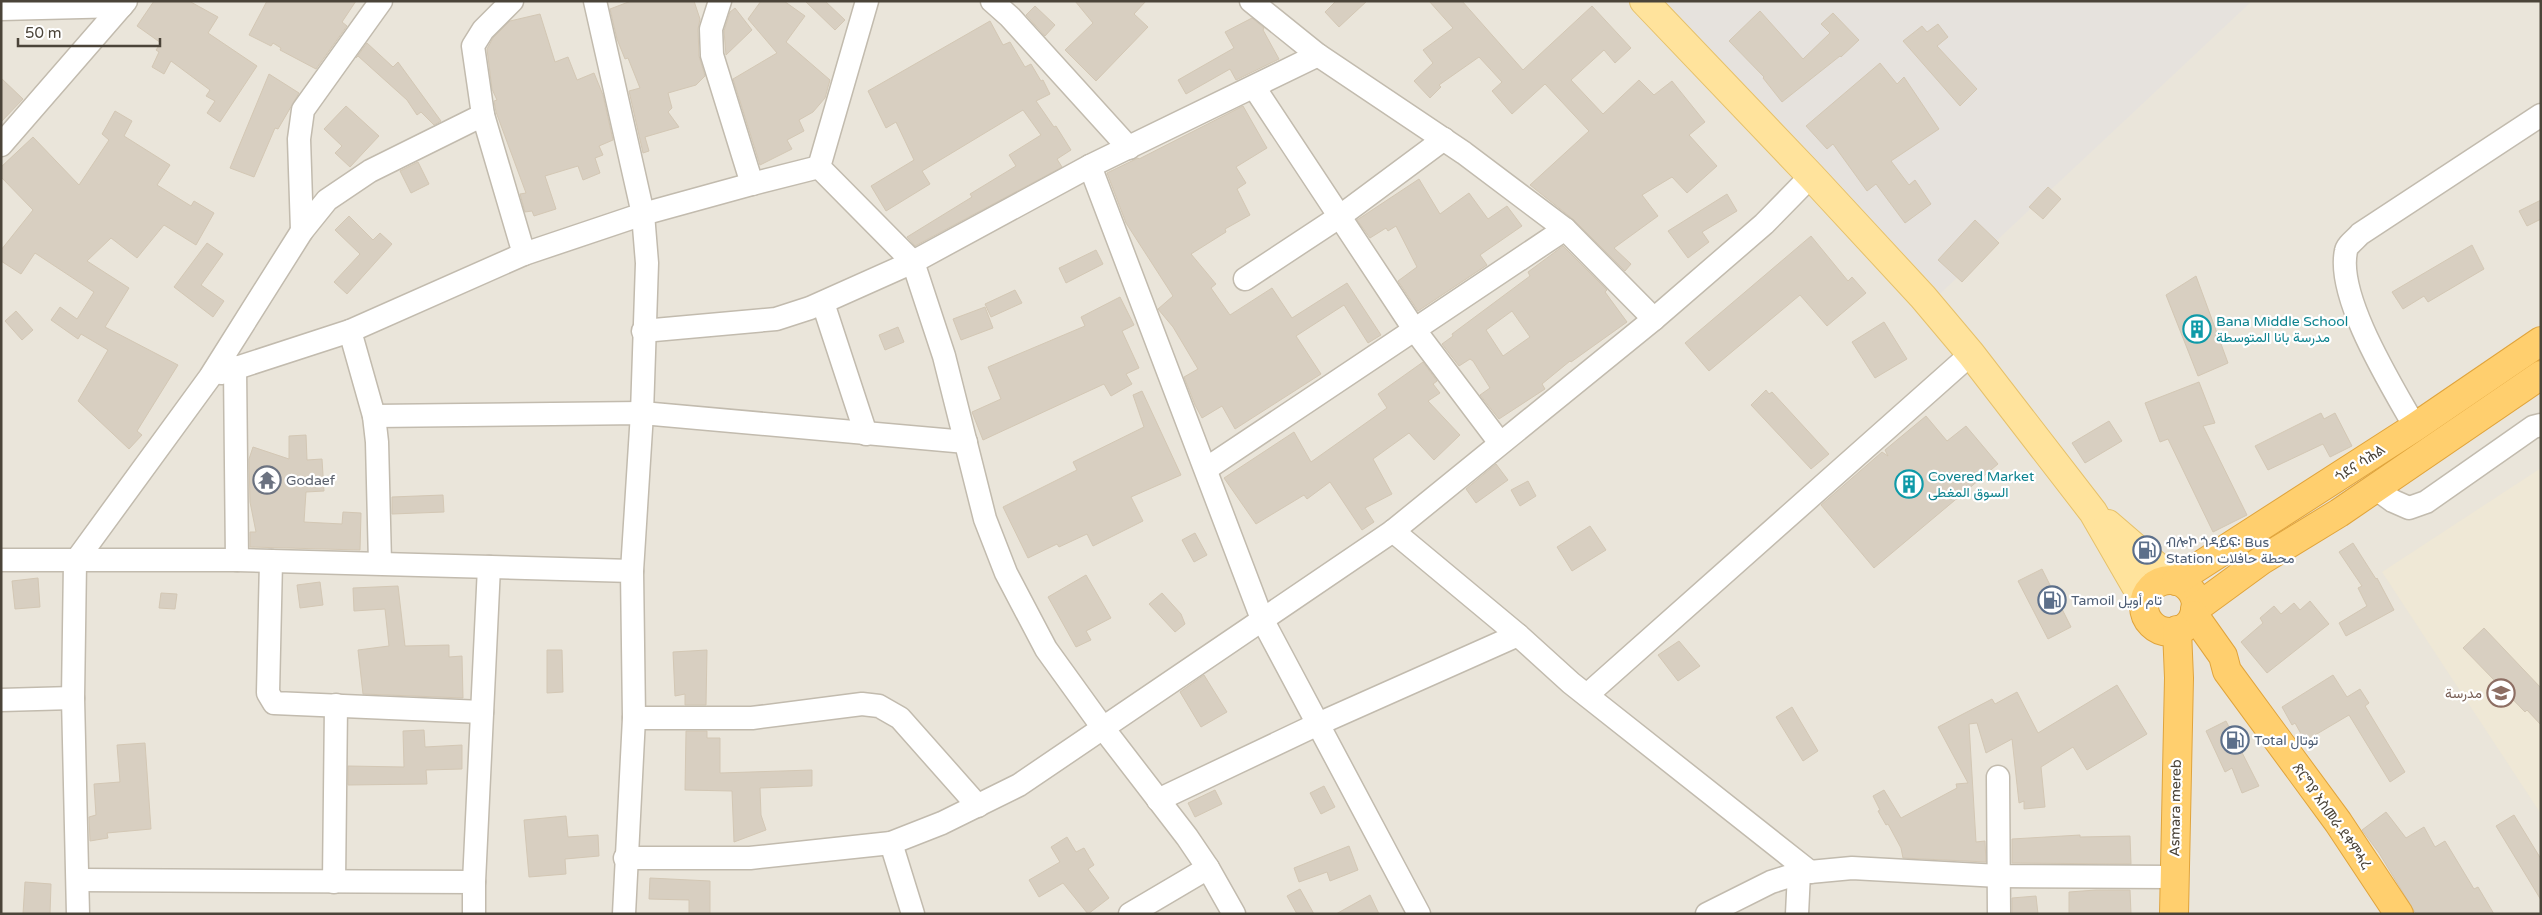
<svg xmlns="http://www.w3.org/2000/svg" width="2542" height="915" font-family="'Varela Round',Vazirmatn,'Noto Sans Ethiopic',sans-serif">
	<style>
		.residential { fill: #eae5da }
		.industrial { fill: #e6e2dd }
		.education { fill: #efe8d6 }
		.building { fill: #d8cfc1; stroke: #d3c7b4; fill-rule: evenodd }
		.lines { fill: none; stroke-linecap: round; stroke-linejoin: round }
		.minor-casing { stroke: #c2bbae; stroke-width: 25 }
		.major-casing { stroke: #e6c16a; stroke-width: 30 }
		.highway-casing { stroke: #e0a43c; stroke-width: 30 }
		.minor { stroke: #fff; stroke-width: 22 }
		.major { stroke: #ffe39c; stroke-width: 28 }
		.highway { stroke: #ffcf6e; stroke-width: 28 }
		.labels { text-anchor: middle; stroke-width: 4.5; stroke-linejoin: round; paint-order: stroke }
		.culture-label { font-size: 14px; fill: #0d838f; stroke: #fff; text-anchor: start }
		.street-label { font-size: 14px; fill: #4b4439; stroke: #fff }
		.worship-label { font-size: 14px; fill: #5b616d; stroke: #fff; text-anchor: start }
		.service-label { font-size: 14px; fill: #4e5e75; stroke: #fff; text-anchor: start }
		.education-label { font-size: 14px; fill: #785e54; stroke: #fff; text-anchor: end }
	</style>
	<rect width="100%" height="100%" fill="#f6f3ec"/>
	<rect class="residential" x="1" y="1" width="2540" height="913"/>
	<path class="industrial" d="M1641,1H2252L1928,305Z"/>
	<path class="education" d="M2541,468V814L2382,572Z"/>
	<g class="building">
		<path d="M154,1H189L218,17L208,33L257,66L220,122L207,113L215,101L206,96L210,90L171,61L164,74L152,67L159,52L156,50L161,43L137,26Z"/>
		<path d="M267,1H356L342,22L347,26L316,69L280,50L281,48L273,43L271,46L249,35Z"/>
		<path d="M631,1H694L700,19L698,29L699,56L705,76L696,85L668,93L672,108L668,112L679,127L645,137L649,151L643,153L629,91L640,88L628,58L625,59L617,39L610,9Z"/>
		<path d="M761,1H784L805,16L786,42L830,80L825,98L813,112L799,120L804,131L787,140L792,149L760,165L733,79L777,53L748,19Z"/>
		<path d="M805,1H825L845,20L835,30Z"/>
		<path d="M1075,1H1146L1134,14L1148,27L1096,81L1065,50L1093,23Z"/>
		<path d="M1336,1H1367L1339,27L1325,12Z"/>
		<path d="M1429,1H1462L1523,70L1592,6L1631,48L1615,63L1604,50L1571,80L1603,114L1639,80L1654,95L1672,81L1705,122L1689,135L1717,166L1687,193L1672,177L1642,195L1658,216L1614,248L1631,264L1625,271L1574,220L1530,185L1589,131L1545,84L1512,114L1492,91L1502,82L1479,57L1439,85L1441,87L1430,98L1414,81L1433,63L1423,50L1453,28Z"/>
		<path d="M1035,6L1055,25L1045,36L1026,15Z"/>
		<path d="M735,8L752,30L726,55L724,31L730,12Z"/>
		<path d="M1760,11L1803,59L1830,33L1821,24L1833,13L1859,40L1841,57L1840,56L1782,102L1763,78L1764,77L1729,41Z"/>
		<path d="M540,14L555,62L568,57L577,80L594,73L603,95L613,140L599,146L603,155L595,158L600,173L583,180L578,166L545,176L556,209L534,216L532,211L525,212L520,194L526,193L496,112L494,101L497,100L492,89L487,49L493,38L510,21Z"/>
		<path d="M1252,18L1264,28L1263,30L1279,59L1236,80L1230,69L1186,94L1178,80L1234,48L1225,32Z"/>
		<path d="M990,21L1003,45L1010,42L1025,67L1031,64L1041,81L1043,80L1050,94L1036,101L1054,127L1056,126L1071,150L1057,159L1062,167L915,246L907,237L972,197L970,194L1016,166L1009,155L1041,135L1023,110L922,171L930,184L886,211L871,186L914,160L896,122L886,128L868,91Z"/>
		<path d="M1938,24L1948,37L1937,46L1977,89L1960,106L1903,41L1922,26L1927,32Z"/>
		<path d="M367,43L393,67L398,62L441,121L434,125L421,112L417,115L407,100L358,56L356,58Z"/>
		<path d="M1880,63L1897,84L1904,77L1939,129L1891,161L1909,185L1915,180L1931,204L1905,223L1876,184L1867,191L1833,144L1827,149L1806,126Z"/>
		<path d="M269,74L299,93L278,129L275,128L254,177L230,168Z"/>
		<path d="M1,78L23,99L1,122Z"/>
		<path d="M346,106L379,136L350,167L335,153L342,146L324,129Z"/>
		<path d="M1243,106L1267,148L1236,167L1246,183L1237,189L1250,215L1225,229L1226,232L1191,254L1216,284L1211,288L1230,315L1272,288L1292,318L1347,283L1381,335L1368,343L1344,305L1296,336L1321,374L1235,429L1222,406L1202,418L1195,405L1184,377L1198,369L1173,327L1158,309L1173,296L1126,223L1107,173L1138,158L1139,159Z"/>
		<path d="M115,111L132,121L124,136L170,165L157,185L191,206L194,201L214,213L196,245L164,225L137,258L111,238L87,261L129,288L105,327L178,365L137,431L142,435L129,449L78,401L108,350L81,334L78,339L51,320L60,307L77,319L94,292L35,253L21,274L1,261V250L33,210L1,177V167L33,137L79,185L109,140L102,134Z"/>
		<path d="M418,162L429,184L411,193L400,171Z"/>
		<path d="M1419,179L1440,214L1469,193L1488,219L1507,206L1522,226L1480,255L1487,265L1418,311L1398,281L1417,267L1396,226L1388,231L1386,228L1370,238L1357,220Z"/>
		<path d="M2048,187L2061,199L2043,219L2029,207Z"/>
		<path d="M1727,194L1737,211L1702,232L1709,242L1688,258L1668,231Z"/>
		<path d="M2541,200V219L2527,226L2519,211Z"/>
		<path d="M349,216L373,240L380,233L392,244L347,294L334,282L360,254L335,230Z"/>
		<path d="M1975,220L1999,243L1962,282L1938,260Z"/>
		<path d="M1811,236L1848,281L1852,277L1866,293L1827,326L1800,295L1709,371L1685,343Z"/>
		<path d="M207,243L223,254L201,285L224,301L213,317L174,287Z"/>
		<path d="M2472,245L2484,269L2428,302L2424,296L2403,309L2392,292Z"/>
		<path d="M1563,246L1607,290L1605,292L1627,322L1571,362L1570,361L1542,384L1545,389L1499,419L1480,395L1490,388L1473,361L1470,359L1459,366L1442,344L1453,336L1452,334L1530,276L1528,272ZM1512,311L1530,337L1503,356L1486,330Z"/>
		<path d="M1096,250L1103,264L1066,283L1059,268Z"/>
		<path d="M2196,276L2228,363L2198,376L2166,295Z"/>
		<path d="M1015,290L1022,303L991,317L985,304Z"/>
		<path d="M1120,297L1134,325L1122,331L1139,368L1126,374L1132,384L1111,396L1104,384L983,440L972,412L1001,399L988,367L1085,326L1081,317Z"/>
		<path d="M985,307L993,328L961,340L953,319Z"/>
		<path d="M16,311L33,330L22,340L5,321Z"/>
		<path d="M1884,322L1907,359L1875,378L1852,342Z"/>
		<path d="M898,327L904,342L885,350L879,335Z"/>
		<path d="M1423,362L1437,381L1433,384L1440,393L1428,401L1460,435L1434,460L1409,433L1373,459L1392,494L1365,508L1374,522L1362,530L1330,482L1307,499L1304,495L1256,524L1224,478L1294,432L1311,462L1387,408L1378,394Z"/>
		<path d="M2199,382L2215,423L2203,426L2247,515L2213,532L2168,439L2160,442L2145,403Z"/>
		<path d="M1766,390L1769,394L1772,392L1829,454L1811,469L1751,405Z"/>
		<path d="M1142,391L1181,475L1131,497L1143,521L1093,546L1087,534L1059,547L1057,544L1028,558L1003,507L1077,470L1073,462L1144,427L1133,395Z"/>
		<path d="M2321,413L2324,419L2335,413L2352,446L2330,457L2323,444L2268,470L2255,446Z"/>
		<path d="M1926,416L1947,441L1966,426L1998,464L1874,568L1821,505L1882,452L1888,456L1885,450Z"/>
		<path d="M2109,421L2122,441L2085,463L2072,443Z"/>
		<path d="M306,435L307,460L322,459L324,491L306,492L304,522L342,524L343,512L361,513L360,550L250,547V532H256L250,502L249,459L253,447L289,459V436Z"/>
		<path d="M1496,464L1508,480L1476,503L1466,489Z"/>
		<path d="M1528,481L1536,496L1520,506L1511,490Z"/>
		<path d="M443,495L444,512L392,514V497Z"/>
		<path d="M1590,526L1606,550L1572,571L1557,547Z"/>
		<path d="M1195,533L1207,555L1194,562L1182,540Z"/>
		<path d="M2353,543L2376,579L2377,578L2394,610L2346,636L2339,623L2367,606L2358,588L2362,586L2339,552Z"/>
		<path d="M2042,569L2071,627L2048,639L2018,581Z"/>
		<path d="M1086,575L1111,618L1086,631L1091,640L1076,647L1048,597Z"/>
		<path d="M38,578L40,607L15,609L12,581Z"/>
		<path d="M320,582L323,605L300,608L297,585Z"/>
		<path d="M398,586L405,646L449,645V657L462,656L463,698L363,694L358,650L389,646L385,609L354,611L353,588Z"/>
		<path d="M161,593L177,594L175,609L159,608Z"/>
		<path d="M1162,593L1181,614L1185,624L1175,632L1149,604Z"/>
		<path d="M2310,601L2329,624L2267,673L2241,642L2263,623L2260,618L2274,606L2281,614L2294,603L2300,610Z"/>
		<path d="M2484,628L2541,688V725L2527,710L2525,712L2463,648Z"/>
		<path d="M1679,641L1700,666L1678,681L1658,655Z"/>
		<path d="M547,650H562L563,692L547,693Z"/>
		<path d="M707,650L706,705H685V694L675,696L673,652Z"/>
		<path d="M1204,675L1227,712L1201,727L1180,692Z"/>
		<path d="M2333,675L2347,697L2360,689L2369,703L2365,706L2405,772L2390,782L2349,715L2305,741L2295,723L2292,725L2282,707Z"/>
		<path d="M2117,685L2147,734L2087,770L2073,747L2041,767L2045,807L2024,809V801L2019,803L2012,739L1986,753L1977,723L1969,724L1976,842L1985,841L1986,862L1903,858L1901,848L1888,824L1886,825L1878,811L1880,810L1873,796L1884,790L1901,818L1957,788L1956,784L1968,783L1938,727L1992,699L1995,704L2017,692L2038,733Z"/>
		<path d="M1792,707L1818,751L1803,761L1776,717Z"/>
		<path d="M2226,721L2259,786L2242,793L2232,768L2225,772L2206,731Z"/>
		<path d="M424,730L425,747L462,745V769L426,770L427,784L348,785V766L404,767L403,731Z"/>
		<path d="M686,731H707V738H720V773L812,770V786L760,788L761,815L766,830L734,842L732,791L685,790Z"/>
		<path d="M145,743L151,829L107,833L108,838L90,841L89,817L96,815L94,784L120,782L117,745Z"/>
		<path d="M1324,786L1335,807L1321,814L1310,793Z"/>
		<path d="M1215,790L1222,804L1195,817L1188,803Z"/>
		<path d="M2386,812L2406,838L2424,827L2435,847L2445,841L2474,889L2478,887L2494,914H2416L2379,853L2362,830Z"/>
		<path d="M2514,815L2541,859V900L2496,826Z"/>
		<path d="M566,816L568,837L598,835L599,856L565,859L566,874L529,877L524,820Z"/>
		<path d="M2080,835V837L2130,836L2131,864L2012,863V839Z"/>
		<path d="M1067,837L1076,852L1084,848L1094,865L1088,869L1109,898L1088,914L1063,883L1039,897L1029,880L1060,862L1051,847Z"/>
		<path d="M1349,846L1358,870L1330,881L1327,872L1299,882L1294,868Z"/>
		<path d="M650,878L710,881V914H689V900L649,899Z"/>
		<path d="M25,882L51,884L50,914H23Z"/>
		<path d="M1300,889L1314,914H1297L1287,896Z"/>
		<path d="M2096,890H2130L2131,914H2069V892Z"/>
		<path d="M1370,895L1379,914H1336Z"/>
		<path d="M2036,896L2038,914H2012V898Z"/>
	</g>
	<g class="lines">
		<g class="minor-casing">
			<g id="minor">
				<path d="M595,1L643,214L647,263L642,413L632,571"/>
				<path d="M720,1L711,29L712,55L752,184L819,167"/>
				<path d="M867,1L819,167L913,262L944,356L985,519L1006,573L1046,649L1103,728L1187,837L1208,868L1234,914"/>
				<path d="M992,1L1010,17L1129,148"/>
				<path d="M1251,1L1318,55L1464,153L1565,229L1654,319"/>
				<path d="M1,9L122,6"/>
				<path d="M1254,87L1414,329L1500,443"/>
				<path d="M483,115L473,46L483,30L512,1"/>
				<path d="M1,145L126,1"/>
				<path d="M1090,166L1262,619L1419,914"/>
				<path d="M302,231L299,139L303,110L381,1"/>
				<path d="M1245,279L1339,217L1444,139"/>
				<path d="M823,303L866,434"/>
				<path d="M643,331L776,319L810,308L913,262L1090,166L1318,55"/>
				<path d="M235,367L237,560"/>
				<path d="M221,373L350,331"/>
				<path d="M374,416L642,413L966,442"/>
				<path d="M2415,427C2392,386 2336,297 2346,251C2347,245 2356,239 2360,234L2541,115"/>
				<path d="M1206,469L1565,229"/>
				<path d="M2375,488L2393,501L2409,508L2426,502L2533,427L2541,425"/>
				<path d="M1393,531L1518,635L1571,683L1810,872"/>
				<path d="M1,560H237L632,571L634,718L624,914"/>
				<path d="M271,561L268,693L274,703L482,712"/>
				<path d="M380,563L377,442L374,416L350,331L524,254"/>
				<path d="M1587,695L1971,354"/>
				<path d="M1,700L73,698"/>
				<path d="M634,718H752L862,704L879,706L900,718L978,806"/>
				<path d="M1998,777L1999,914"/>
				<path d="M1158,800L1318,724L1518,635"/>
				<path d="M891,843L913,914"/>
				<path d="M625,858H750L891,843L942,823L1019,785L1393,531L1654,319L1764,224L1811,176"/>
				<path d="M78,880L474,882V914"/>
				<path d="M334,882L336,705"/>
				<path d="M474,882L489,567"/>
				<path d="M78,914L73,698L75,562L210,377L302,231L327,200L370,171L483,115L524,254L643,214L752,184"/>
				<path d="M1130,914L1208,868"/>
				<path d="M1707,914L1771,882L1799,873L1852,868L1999,876L2173,877"/>
				<path d="M1797,914L1799,873"/>
			</g>
		</g>
		<g class="major-casing">
			<g id="major">
				<path d="M1644,1L1811,176L1923,297L1971,354L2093,512L2145,602"/>
				<path d="M2108,524L2173,580"/>
			</g>
		</g>
		<g class="highway-casing">
			<g id="highway">
				<circle cx="2170" cy="606" r="26"/>
				<path d="M2176,581L2415,427L2541,341"/>
				<path d="M2195,609L2262,560L2339,513L2541,375"/>
				<path d="M2194,615L2223,656L2227,671L2338,822L2399,914"/>
				<path d="M2174,914L2179,678L2177,630"/>
			</g>
		</g>
		<use href="#minor" class="minor"/>
		<use href="#major" class="major"/>
		<use href="#highway" class="highway"/>
	</g>
	<defs>
		<g id="building-ring" transform="scale(1.4375)"><circle r="9.5" fill="#fff" stroke="#0f9aa8" stroke-width="1.5"/><path d="M-4-6H4V6H1V3H-1V6H-4ZM-2.5-4.3h1.7v1.8h-1.7ZM.8-4.3h1.7v1.8H.8ZM-2.5-1h1.7V.8h-1.7ZM.8-1h1.7V.8H.8Z" fill="#0f9aa8"/></g>
		<g id="temple-ring" transform="scale(1.4375)"><circle r="9.5" fill="#fff" stroke="#6b7280" stroke-width="1.5"/><path d="M0-6L5-2H3V0L6.5 2.5H4V6H1.5V3h-3V6H-4V2.5H-6.5L-3 0V-2H-5Z" fill="#6b7280"/></g>
		<g id="fuel-ring" transform="scale(1.4375)"><circle r="9.5" fill="#fff" stroke="#5c6f8a" stroke-width="1.5"/><path d="M-5.5-6h7V0h2V4h1.3V-2.5L3-4.5l.8-.8L6-3V5H2.5V1h-1V6h-7ZM-4.2-4.7v3.2H.2V-4.7Z" fill="#5c6f8a"/></g>
		<g id="school-ring" transform="scale(1.4375)"><circle r="9.5" fill="#fff" stroke="#8d6e63" stroke-width="1.5"/><path d="M0-5L7-2L0 1L-7-2ZM-4 1L0 2.5L4 1V4Q0 6-4 4Z" fill="#8d6e63"/></g>
	</defs>
	<g fill-rule="evenodd">
		<use href="#building-ring" x="2197" y="329"/>
		<use href="#temple-ring" x="267" y="480"/>
		<use href="#building-ring" x="1909" y="484"/>
		<use href="#fuel-ring" x="2147" y="550"/>
		<use href="#fuel-ring" x="2052" y="600"/>
		<use href="#school-ring" x="2501" y="693"/>
		<use href="#fuel-ring" x="2235" y="740"/>
	</g>
	<g class="labels">
		<g class="culture-label">
			<text x="2216" y="326">Bana Middle School<tspan x="2216" dy="16">مدرسة بانا المتوسطة</tspan></text>
			<text x="1928" y="481">Covered Market<tspan x="1928" dy="16">السوق المغطى</tspan></text>
		</g>
		<g class="street-label">
			<text transform="translate(2360 463) rotate(-33)" y="5">ጎደና ሳሕል</text>
			<text transform="translate(2175 808) rotate(-89)" y="5">Asmara mereb</text>
			<text transform="translate(2332 816) rotate(55)" y="5">ጽርግያ አስመራ ደቀምሓረ</text>
		</g>
		<g class="worship-label">
			<text x="286" y="485">Godaef</text>
		</g>
		<g class="service-label">
			<text x="2166" y="547">ብሎኮ ጎዳይፍ፡ Bus<tspan x="2166" dy="16">Station محطة حافلات</tspan></text>
			<text x="2071" y="605">Tamoil تام أويل</text>
			<text x="2254" y="745">Total توتال</text>
		</g>
		<g class="education-label">
			<text x="2482" y="698">مدرسة</text>
		</g>
	</g>
	<rect width="2542" height="915" fill="none" stroke="#4b4439" stroke-width="5"/>
	<path d="M18 38v8h142v-8" fill="none" stroke="#4b4439" stroke-width="2.5"/>
	<text x="25" y="38" font-size="15" fill="#4b4439" stroke="#ffffff" stroke-width="4" paint-order="stroke">50 m</text>
</svg>
